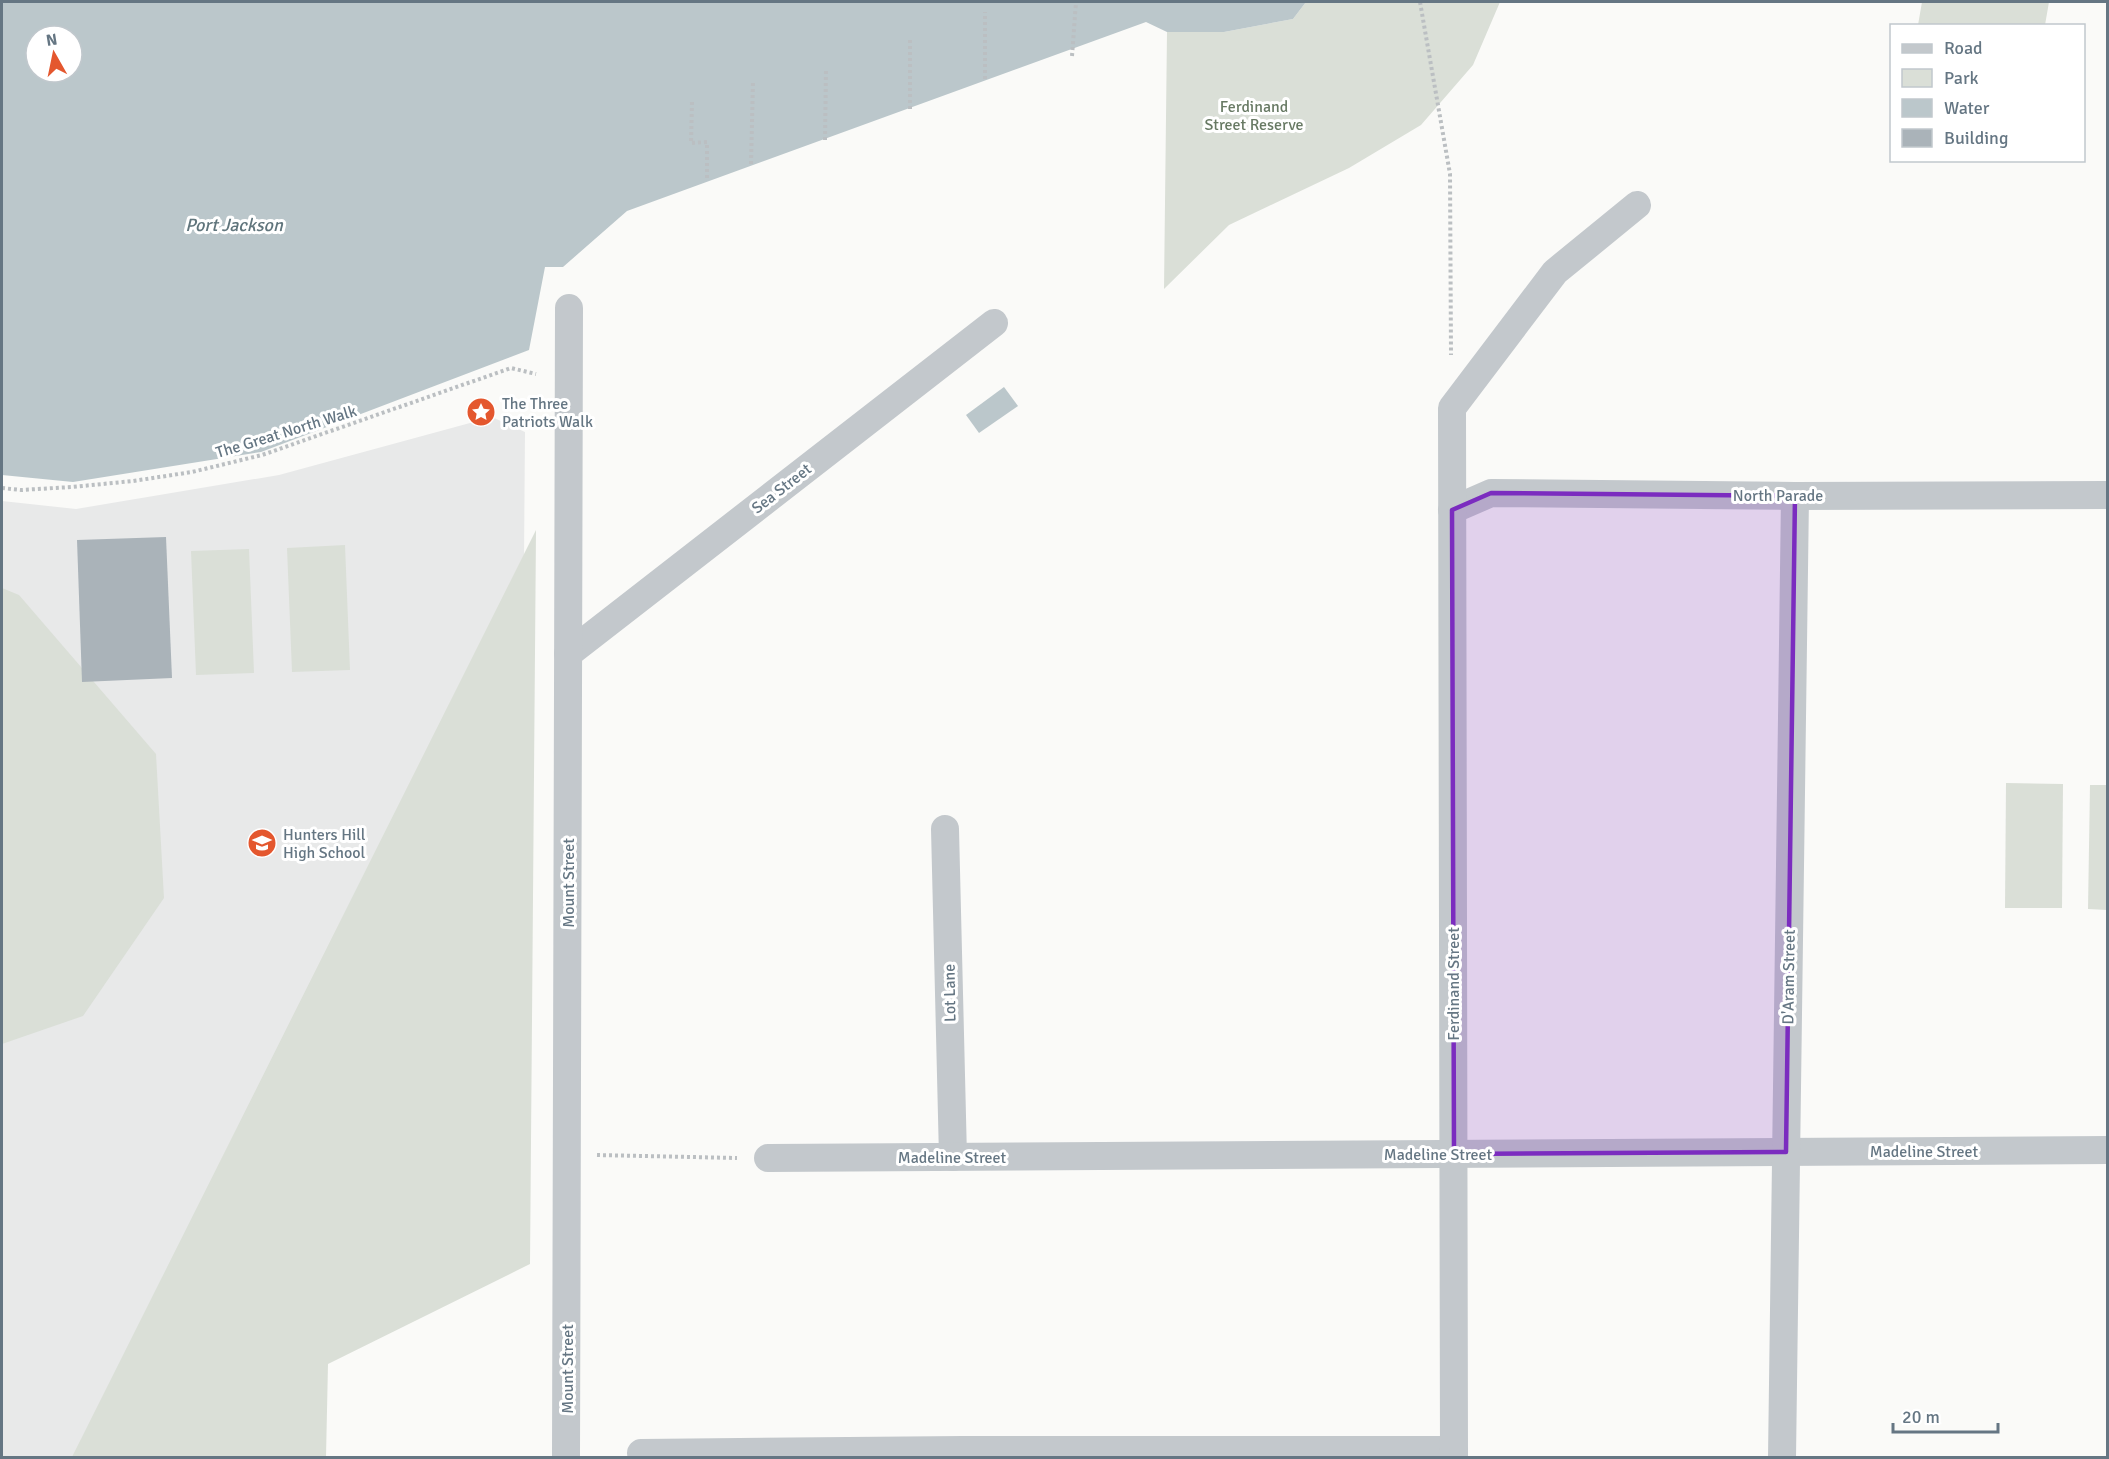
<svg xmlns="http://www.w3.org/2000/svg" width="2109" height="1459" font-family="Signika,sans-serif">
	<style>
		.built { fill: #e8e9e9 }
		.green { fill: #dadfd7 }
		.water { fill: #bbc7cb; fill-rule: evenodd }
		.building { fill: #aab3b9 }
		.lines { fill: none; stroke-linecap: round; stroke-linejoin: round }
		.path { stroke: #bbbfc2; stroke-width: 4; stroke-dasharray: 3 3; stroke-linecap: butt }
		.street { stroke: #c3c8cc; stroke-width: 28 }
		.marked { fill: #7b2cbf; fill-opacity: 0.2; stroke: #7b2cbf; stroke-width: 4.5; stroke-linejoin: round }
		.labels { text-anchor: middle; stroke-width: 6; stroke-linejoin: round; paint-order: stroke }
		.park-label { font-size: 16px; fill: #687a64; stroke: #fff }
		.poi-label { font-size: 16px; fill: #657683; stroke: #fff; text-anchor: start }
		.street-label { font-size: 16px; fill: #657683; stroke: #fff }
		.water-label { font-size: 18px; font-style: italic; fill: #60757c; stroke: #fff }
	</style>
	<rect width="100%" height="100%" fill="#fafaf8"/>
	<path class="built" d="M492,417L525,432L519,1196L216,1457L2,1458V501L76,509L279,475Z"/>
	<g class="green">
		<path d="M1306,2H1500L1473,65L1421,125L1349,168L1229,225L1164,289L1167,32H1224L1293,19Z"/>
		<path d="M1922,2H2049L2045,25H1918Z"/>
		<path d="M536,530L530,1264L328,1364L326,1457H72Z"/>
		<path d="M345,545L350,670L292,672L287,548Z"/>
		<path d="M249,549L254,673L196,675L191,551Z"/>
		<path d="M2,588L19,595L156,754L164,898L83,1016L2,1044Z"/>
		<path d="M2006,783L2063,784L2062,908H2005Z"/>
		<path d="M2090,785H2107V910L2088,909Z"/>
	</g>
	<g class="water">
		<path d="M2,2H1306L1293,19L1224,32H1167L1146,22L627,211L563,267H545L529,350L261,452L73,482L2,475ZM36,36H72V72H36Z"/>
		<path d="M1004,387L1018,406L979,433L966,415Z"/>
	</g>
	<path class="building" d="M166,537L172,678L82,682L77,540Z"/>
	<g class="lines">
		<g class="path">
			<path d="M1420,2L1450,174L1451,355"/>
			<path d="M1072,56L1076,2"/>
			<path d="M985,79V12"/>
			<path d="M692,102L691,143L707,142V181"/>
			<path d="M910,109V38"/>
			<path d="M825,140L826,69"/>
			<path d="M751,164L753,81"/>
			<path d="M2,488L21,490L72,487L133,481L192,472L262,455L511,368L536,374"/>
			<path d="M597,1155L737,1158"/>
		</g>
		<g class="street">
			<path d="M1452,510L1491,493L1795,496L2108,495"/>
			<path d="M568,654L994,323"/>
			<path d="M945,829L953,1157"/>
			<path d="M768,1158L2108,1150"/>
			<path d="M641,1453L963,1450H1454"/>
			<path d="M566,1458L569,308"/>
			<path d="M1454,1458L1452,408L1555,272L1637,205"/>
			<path d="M1782,1458L1795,496"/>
		</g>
	</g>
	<path class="marked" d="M1491,493L1795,496L1786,1152L1454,1154L1452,510Z"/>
	<defs>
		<g id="sight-disc" transform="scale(1.5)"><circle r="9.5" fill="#e4572e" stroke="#fff"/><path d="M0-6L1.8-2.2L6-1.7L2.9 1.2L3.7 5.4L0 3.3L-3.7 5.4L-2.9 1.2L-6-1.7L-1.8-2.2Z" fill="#fff"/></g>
		<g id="school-disc" transform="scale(1.5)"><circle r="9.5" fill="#e4572e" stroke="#fff"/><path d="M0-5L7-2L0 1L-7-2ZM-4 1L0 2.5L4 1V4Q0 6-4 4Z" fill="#fff"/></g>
	</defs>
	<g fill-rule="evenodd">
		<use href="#sight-disc" x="481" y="412"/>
		<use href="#school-disc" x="262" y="843"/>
	</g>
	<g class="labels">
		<g class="park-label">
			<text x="1254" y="112">Ferdinand<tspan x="1254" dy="18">Street Reserve</tspan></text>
		</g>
		<g class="poi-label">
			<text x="502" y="409">The Three<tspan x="502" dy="18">Patriots Walk</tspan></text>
			<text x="283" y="840">Hunters Hill<tspan x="283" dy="18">High School</tspan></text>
		</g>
		<g class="street-label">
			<text transform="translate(286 431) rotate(-17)" y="6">The Great North Walk</text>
			<text transform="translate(781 488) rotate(-38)" y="6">Sea Street</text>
			<text x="1778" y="501">North Parade</text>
			<text transform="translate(568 883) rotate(-90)" y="6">Mount Street</text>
			<text transform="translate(1788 977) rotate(-89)" y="6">D'Aram Street</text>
			<text transform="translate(1453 984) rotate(-90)" y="6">Ferdinand Street</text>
			<text transform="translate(949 993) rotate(-91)" y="6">Lot Lane</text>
			<text x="1924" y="1157">Madeline Street</text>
			<text x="1438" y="1160">Madeline Street</text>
			<text x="952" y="1163">Madeline Street</text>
			<text transform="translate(567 1369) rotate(-90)" y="6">Mount Street</text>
		</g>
		<g class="water-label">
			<text x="234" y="231">Port Jackson</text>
		</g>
	</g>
	<rect width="2109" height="1459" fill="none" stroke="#657683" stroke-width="6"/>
	<rect x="1890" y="24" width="195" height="138" fill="#ffffff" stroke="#c1c8cd" stroke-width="1.5"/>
	<rect x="1902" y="44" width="30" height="9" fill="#c3c8cc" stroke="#c1c8cd" stroke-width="1.5"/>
	<text x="1944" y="54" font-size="18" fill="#657683">Road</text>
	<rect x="1902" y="69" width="30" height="18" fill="#dadfd7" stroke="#c1c8cd" stroke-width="1.5"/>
	<text x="1944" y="84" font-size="18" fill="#657683">Park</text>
	<rect x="1902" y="99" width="30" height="18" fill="#bbc7cb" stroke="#c1c8cd" stroke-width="1.5"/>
	<text x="1944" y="114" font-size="18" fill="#657683">Water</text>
	<rect x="1902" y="129" width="30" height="18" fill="#aab3b9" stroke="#c1c8cd" stroke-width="1.5"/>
	<text x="1944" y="144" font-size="18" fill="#657683">Building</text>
	<g transform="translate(54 54) rotate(351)"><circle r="28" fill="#ffffff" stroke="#c1c8cd" stroke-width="1.5"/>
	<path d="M0-4.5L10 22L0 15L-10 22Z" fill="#e4572e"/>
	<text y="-9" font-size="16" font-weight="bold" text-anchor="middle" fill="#657683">N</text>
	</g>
	<path d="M1893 1423v9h105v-9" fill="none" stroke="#657683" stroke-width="3"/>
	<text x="1902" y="1423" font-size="18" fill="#657683" stroke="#ffffff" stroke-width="4.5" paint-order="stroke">20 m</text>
</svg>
